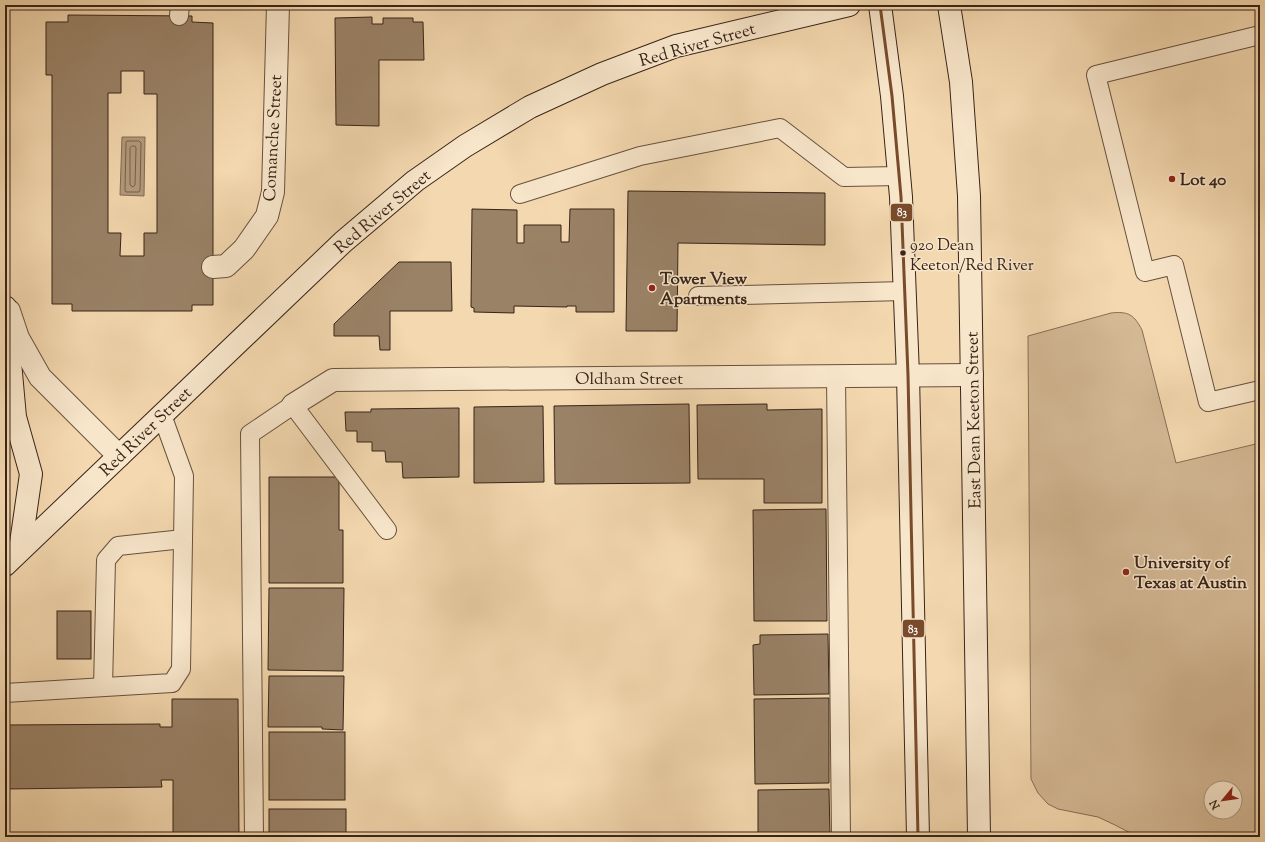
<svg xmlns="http://www.w3.org/2000/svg" width="1265" height="842" font-family="'Sorts Mill Goudy',serif">
	<style>
		.green { fill: #d4b995; stroke: #866e56; fill-rule: evenodd }
		.water { fill: #b49b7c; stroke: #826b54 }
		.lines { fill: none; stroke-linecap: round; stroke-linejoin: round }
		.shore { stroke: #76604a; stroke-width: 1 }
		.building { fill: #9a8267; stroke: #382418; fill-rule: evenodd }
		.service-casing { stroke: #67513e; stroke-width: 20 }
		.minor-casing { stroke: #67513e; stroke-width: 24 }
		.secondary-casing { stroke: #382418; stroke-width: 24 }
		.service { stroke: #f8e6cb; stroke-width: 18 }
		.minor { stroke: #f8e6cb; stroke-width: 22 }
		.secondary { stroke: #f8e6cb; stroke-width: 22 }
		.bus-1-casing { stroke: #f8e6cb; stroke-width: 6 }
		.bus-1 { stroke: #7a4b2a; stroke-width: 3 }
		.poi-dot { fill: #8f2418; stroke: #f8e6cb; stroke-width: 1.5 }
		.bus-dot { fill: #382418; stroke: #f8e6cb; stroke-width: 1.5 }
		.labels { text-anchor: middle; stroke-width: 3; stroke-linejoin: round; paint-order: stroke }
		.bus-label { font-size: 16px; fill: #382418; stroke: #f8e6cb; text-anchor: start }
		.street-label { font-size: 17px; fill: #382418; stroke: #f8e6cb }
		.poi-label { font-size: 17px; font-weight: bold; fill: #382418; stroke: #f8e6cb; text-anchor: start }
		.line-badge { stroke: #f8e6cb; stroke-width: 1.5 }
		.badge-label { font-size: 11px; text-anchor: middle; font-weight: bold; fill: #fff }
	</style>
	<rect width="100%" height="100%" fill="#f4d8af"/>
	<filter id="stains"><feTurbulence type="fractalNoise" baseFrequency=".005" numOctaves="4"/><feColorMatrix values="0 0 0 0 .2 0 0 0 0 .09 0 0 0 0 .02 0 0 0 .5 -.17"/></filter>
	<radialGradient id="worn" r=".72"><stop offset=".6" stop-color="#630" stop-opacity="0"/><stop offset="1" stop-color="#630" stop-opacity=".3"/></radialGradient>
	<path class="green" d="M1111,313C1129,311 1134,315 1142,330L1176,463L1260,443V837H1138L1115,825L1098,817L1058,809L1048,804L1038,793L1031,779L1028,336ZM1211,788H1235V812H1211Z"/>
	<path class="water" d="M122,137H145L144,196L120,195Z"/>
	<g class="lines">
		<g class="shore">
			<path d="M127,141H139L141,143L140,190L139,192H126L125,190L126,143Z"/>
			<path d="M132,146H135L136,148L135,185L133,187L130,185V148Z"/>
		</g>
	</g>
	<g class="building">
		<path d="M68,15L192,16V22L213,23V305H192V311H72V304H52V75H46V22H68ZM121,71H144V94H157V233H144V256H120L121,233H108V93H121Z"/>
		<path d="M372,17V24H383V18H413V22H423L424,60H379V126L336,125L335,18Z"/>
		<path d="M628,191L825,193V245L678,243L677,331H626Z"/>
		<path d="M472,209L517,210V243H524V225H561V242H569L570,209H614V312H576V306H567V307L514,306V313L474,312V308L471,307Z"/>
		<path d="M399,262H451L452,311H390V350H380L379,336H334V324Z"/>
		<path d="M689,404L690,483L555,484L554,406Z"/>
		<path d="M767,404V410L822,409V503H764V479H698L697,405Z"/>
		<path d="M543,406L544,482L474,483V407Z"/>
		<path d="M459,408V477L403,478L402,462H386L385,451H372V442H357V431H346L345,412H371V409Z"/>
		<path d="M269,477H339V530H343V583H269Z"/>
		<path d="M826,509L827,621H754L753,510Z"/>
		<path d="M269,588H344L343,671L268,670Z"/>
		<rect x="57" y="611" width="34" height="48"/>
		<path d="M828,634L829,694L754,695L753,645L760,644V635Z"/>
		<path d="M269,676H344L343,730L322,729V727H268Z"/>
		<path d="M829,698V783L755,784L754,699Z"/>
		<path d="M172,699H238L239,837H173V780H161L162,787L5,789V725L160,724V727H172Z"/>
		<rect x="269" y="732" width="76" height="68"/>
		<path d="M829,789L830,837H758V790Z"/>
		<rect x="269" y="809" width="77" height="28"/>
	</g>
	<g class="lines">
		<g class="service-casing">
			<g id="service">
				<path d="M179,16L180,5"/>
				<path d="M1260,35L1096,75L1145,272L1174,265L1208,402L1260,390"/>
				<path d="M520,194L640,156L780,128L844,177L900,176"/>
				<path d="M698,296L905,291"/>
				<path d="M836,376L841,837"/>
				<path d="M103,687L106,560L118,546L183,539"/>
				<path d="M5,693L172,683L181,669L184,476L162,415"/>
				<path d="M254,837L250,434L293,405L387,530"/>
			</g>
		</g>
		<g class="minor-casing">
			<g id="minor">
				<path d="M213,267L226,266L244,249L267,216L273,192L278,5"/>
				<path d="M9,311L18,338L40,377L119,456"/>
				<path d="M293,405L333,380L972,375"/>
			</g>
		</g>
		<g class="secondary-casing">
			<g id="secondary">
				<path d="M880,5L892,96L901,197L908,375L918,837"/>
				<path d="M949,5L961,82L969,196L979,837"/>
				<path d="M5,307L15,417L31,474L20,550"/>
				<path d="M5,565L343,242L415,181L465,146L530,107L602,74L676,46L849,5"/>
			</g>
		</g>
		<use href="#service" class="service"/>
		<use href="#minor" class="minor"/>
		<use href="#secondary" class="secondary"/>
		<g class="bus-1-casing">
			<path id="bus-1" d="M880,5L892,96L901,197L908,375L918,837"/>
		</g>
		<use href="#bus-1" class="bus-1"/>
	</g>
	<g class="poi-dot">
		<circle cx="1172" cy="179" r="4"/>
		<circle cx="652" cy="288" r="4"/>
		<circle cx="1126" cy="572" r="4"/>
	</g>
	<circle class="bus-dot" cx="903" cy="253" r="3.5"/>
	<g class="labels">
		<g class="bus-label">
			<text x="910" y="250">920 Dean<tspan x="910" dy="20">Keeton/Red River</tspan></text>
		</g>
		<g class="street-label">
			<text transform="translate(697 44) rotate(-16)" y="6">Red River Street</text>
			<text transform="translate(272 138) rotate(-87)" y="6">Comanche Street</text>
			<text transform="translate(382 211) rotate(-40)" y="6">Red River Street</text>
			<text x="629" y="384">Oldham Street</text>
			<text transform="translate(973 420) rotate(-91)" y="6">East Dean Keeton Street</text>
			<text transform="translate(145 431) rotate(-44)" y="6">Red River Street</text>
		</g>
		<g class="poi-label">
			<text x="1180" y="185">Lot 40</text>
			<text x="660" y="284">Tower View<tspan x="660" dy="20">Apartments</tspan></text>
			<text x="1134" y="568">University of<tspan x="1134" dy="20">Texas at Austin</tspan></text>
		</g>
	</g>
	<g class="line-badge">
		<rect x="890" y="203" width="23" height="19" rx="4" fill="#7a4b2a"/>
		<rect x="902" y="619" width="23" height="19" rx="4" fill="#7a4b2a"/>
	</g>
	<g class="badge-label">
		<text x="902" y="216">83</text>
		<text x="913" y="633">83</text>
	</g>
	<rect width="1265" height="842" fill="none" stroke="#f4d8af" stroke-width="20"/>
	<rect x="6" y="6" width="1253" height="830" fill="none" stroke="#382418" stroke-width="2"/>
	<rect x="10" y="10" width="1245" height="822" fill="none" stroke="#382418"/>
	<g transform="translate(1223 800) rotate(241)"><circle r="19" fill="#f8e6cb" stroke="#ab9883"/>
	<path d="M0-3L7 15L0 10L-7 15Z" fill="#8f2418"/>
	<text y="-6" font-size="11" font-weight="bold" text-anchor="middle" fill="#382418">N</text>
	</g>
	<rect width="100%" height="100%" filter="url(#stains)"/>
	<rect width="100%" height="100%" fill="url(#worn)"/>
</svg>
